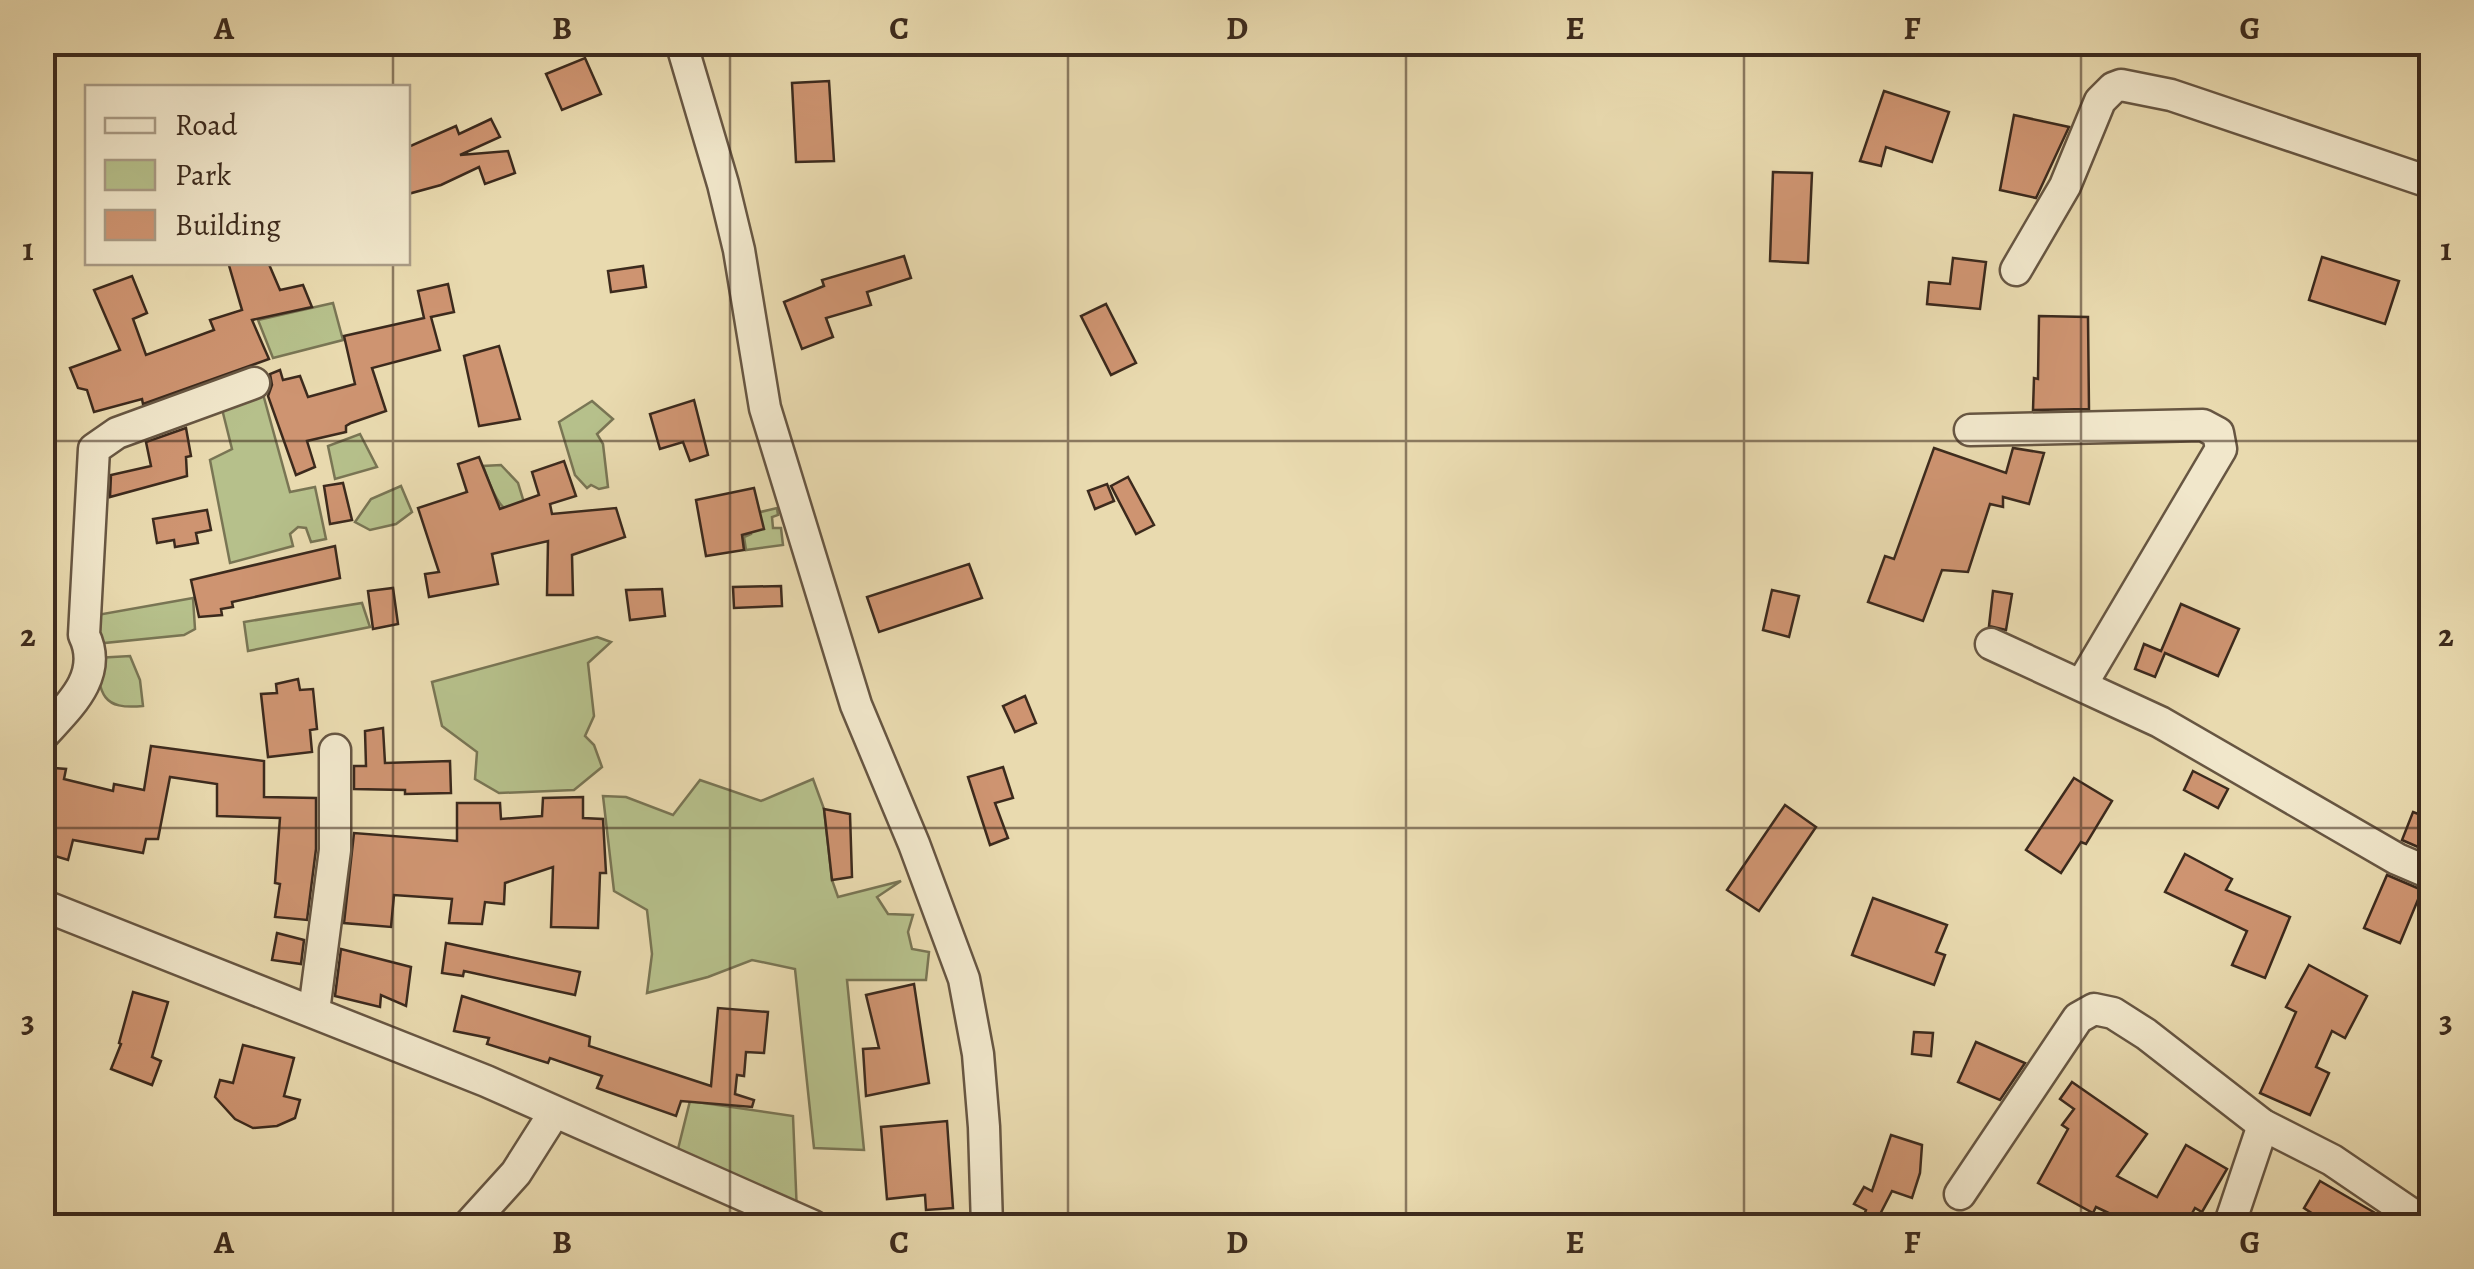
<svg xmlns="http://www.w3.org/2000/svg" width="2474" height="1269" font-family="Alegreya,serif">
	<style>
		.green { fill: #b6c08b; stroke: #797554; stroke-width: 2.5 }
		.building { fill: #ce9471; stroke: #3c2a1d; stroke-width: 2.5 }
		.lines { fill: none; stroke-linecap: round; stroke-linejoin: round }
		.minor-casing { stroke: #675642; stroke-width: 35 }
		.minor { stroke: #f1e7cb; stroke-width: 30 }
		.grid { fill: none; stroke: #3c2a1d; stroke-width: 2.5; stroke-opacity: 0.55 }
		.neatline { fill: none; stroke: #3c2a1d; stroke-width: 4 }
		.grid-label { font-size: 32px; text-anchor: middle; font-weight: bold; fill: #3c2a1d }
	</style>
	<rect width="100%" height="100%" fill="#e9daaf"/>
	<filter id="stains"><feTurbulence type="fractalNoise" baseFrequency=".002" numOctaves="4"/><feColorMatrix values="0 0 0 0 .2 0 0 0 0 .09 0 0 0 0 .02 0 0 0 .5 -.17"/></filter>
	<radialGradient id="worn" r=".72"><stop offset=".6" stop-color="#630" stop-opacity="0"/><stop offset="1" stop-color="#630" stop-opacity=".3"/></radialGradient>
	<g class="green">
		<path d="M333,303L343,340L273,358L258,320Z"/>
		<path d="M263,394L290,492L315,487L326,539L311,542L306,528L298,527L290,534L293,546L230,563L210,460L232,449L221,405Z"/>
		<path d="M592,401L613,419L597,434L603,444L608,487L599,489L591,485L587,488L575,475L559,422Z"/>
		<path d="M360,434L377,467L335,479L328,446Z"/>
		<path d="M501,465L518,483L530,522C497,512 494,495 483,466Z"/>
		<path d="M401,486L412,512L396,524L370,530L355,522L371,499Z"/>
		<path d="M777,508L778,515L772,517L773,528H781L783,545L746,550L744,537L751,534L748,515Z"/>
		<path d="M193,598L195,629L184,635L94,644L97,615Z"/>
		<path d="M362,603L370,627L248,651L244,622Z"/>
		<path d="M597,637L611,642L588,663L594,716L585,736L594,745L602,767L574,790L499,793L475,779L477,752L442,726L432,682Z"/>
		<path d="M130,656L140,680L143,706C102,710 100,695 96,658Z"/>
		<path d="M813,779L824,809L832,880L838,897L901,881L877,897L888,914L913,915L908,932L912,949L929,952L926,980H847L864,1150L814,1148L795,969L752,960L708,977L647,993L652,954L647,910L614,891L603,796L626,797L673,815L700,780L761,801Z"/>
		<path d="M690,1101L793,1116L797,1214L676,1157Z"/>
	</g>
	<g class="building">
		<path d="M585,58L601,94L562,110L546,74Z"/>
		<path d="M829,81L834,161L796,162L792,83Z"/>
		<path d="M1884,91L1949,112L1932,162L1886,147L1881,166L1860,161Z"/>
		<path d="M2014,115L2069,127L2036,198L2000,190Z"/>
		<path d="M491,119L500,137L460,155L508,151L515,173L485,184L479,167L441,185L408,194V147L456,126L459,134Z"/>
		<path d="M1773,172L1812,173L1808,263L1770,261Z"/>
		<path d="M904,256L911,278L867,292L871,305L826,318L833,337L802,349L784,302L824,286L822,280Z"/>
		<path d="M2322,257L2399,281L2385,324L2309,300Z"/>
		<path d="M1953,258L1986,262L1980,309L1927,304L1929,282L1950,284Z"/>
		<path d="M228,262H268L280,290L303,285L312,307L252,320L269,359L143,404L142,399L94,412L87,390L78,388L70,368L120,350L94,290L132,276L147,313L133,319L146,355L214,330L210,320L242,310Z"/>
		<path d="M643,266L646,287L611,292L608,271Z"/>
		<path d="M448,284L454,312L431,317L440,350L372,368L386,411L351,423L346,426V432L307,441L315,467L296,475L268,396L272,385L270,374L280,370L283,380L300,376L308,397L355,384L344,336L424,318L418,291Z"/>
		<path d="M1106,304L1136,363L1111,375L1081,316Z"/>
		<path d="M2039,316L2088,317L2089,409L2033,410L2034,378L2038,379Z"/>
		<path d="M499,346L520,419L479,426L464,356Z"/>
		<path d="M694,400L708,455L690,461L683,442L660,449L650,414Z"/>
		<path d="M186,428L191,456L186,457L187,476L110,497L111,475L151,466L146,442Z"/>
		<path d="M1934,448L2006,473L2013,448L2044,453L2029,504L2003,497V507L1990,504L1968,572L1942,570L1923,621L1868,602L1885,556L1894,559Z"/>
		<path d="M479,457L500,509L539,495L532,472L564,461L576,496L550,504L552,514L616,508L625,537L572,555L573,595H547L548,541L492,554L498,584L429,597L425,574L439,572L418,508L467,492L458,464Z"/>
		<path d="M1128,477L1154,525L1136,534L1111,486Z"/>
		<path d="M343,483L352,520L330,524L324,486Z"/>
		<path d="M1107,484L1114,501L1095,509L1088,491Z"/>
		<path d="M754,488L764,529L742,535L744,550L706,556L696,500Z"/>
		<path d="M207,510L211,530L196,533L198,543L175,547L174,540L157,543L153,519Z"/>
		<path d="M335,546L340,578L232,602L233,607L221,609L222,615L199,617L191,580Z"/>
		<path d="M969,564L982,598L879,632L867,597Z"/>
		<path d="M781,586L782,606L734,608L733,587Z"/>
		<path d="M393,588L398,624L373,629L368,591Z"/>
		<path d="M662,589L665,616L630,620L626,590Z"/>
		<path d="M1772,590L1799,596L1789,637L1763,630Z"/>
		<path d="M1993,591L2012,594L2006,630L1989,626Z"/>
		<path d="M2181,604L2239,629L2218,676L2165,653L2155,677L2135,669L2144,644L2161,651Z"/>
		<path d="M298,679L300,690L313,689L317,729L310,730L312,752L268,757L261,694L277,693L276,684Z"/>
		<path d="M1025,696L1036,723L1015,732L1003,706Z"/>
		<path d="M383,728L385,763L450,761L451,793L405,794V790L354,789V766H366L365,731Z"/>
		<path d="M151,746L264,761V797L316,798V849L307,920L275,917L280,884L275,883L280,818L217,816V784L170,777L158,839H146L143,853L73,840L68,860L42,852V767L66,769L64,779L113,791L114,784L144,790Z"/>
		<path d="M1003,767L1013,798L995,803L1008,838L990,845L968,777Z"/>
		<path d="M2193,771L2228,789L2218,808L2184,790Z"/>
		<path d="M2074,778L2112,801L2086,844L2081,842L2061,873L2026,850Z"/>
		<path d="M583,797V818L603,819L606,873H600L598,928L551,927L553,867L505,883L504,904L485,902L482,924L449,923L452,899L394,895L391,927L344,923L354,833L457,841V803H500L501,819L542,816L543,798Z"/>
		<path d="M1785,805L1816,827L1759,911L1727,890Z"/>
		<path d="M824,809L850,814L852,877L832,880Z"/>
		<path d="M2413,812L2432,819V853L2402,840Z"/>
		<path d="M2185,854L2232,879L2226,890L2290,917L2265,978L2232,965L2247,931L2165,892Z"/>
		<path d="M2387,875L2422,890L2400,943L2364,928Z"/>
		<path d="M1873,898L1947,925L1936,952L1945,955L1934,985L1852,955Z"/>
		<path d="M277,933L304,940L301,964L272,960Z"/>
		<path d="M446,943L580,972L575,995L464,971L463,976L442,973Z"/>
		<path d="M341,949L411,967L406,1006L381,995L380,1007L335,996Z"/>
		<path d="M2309,965L2367,996L2345,1038L2332,1031L2316,1067L2329,1073L2310,1115L2260,1093L2296,1012L2286,1007Z"/>
		<path d="M914,984L929,1083L866,1096L863,1049L879,1048L866,995Z"/>
		<path d="M133,992L168,1002L152,1057L161,1061L152,1085L111,1069L121,1044L119,1043Z"/>
		<path d="M462,996L590,1037L589,1046L711,1086L718,1008L768,1012L764,1053L746,1052L744,1076L737,1075L735,1094L754,1100L752,1107L681,1101L676,1116L597,1088L602,1076L550,1058L548,1063L487,1044L489,1038L454,1031Z"/>
		<path d="M1914,1032L1933,1033L1931,1056L1912,1054Z"/>
		<path d="M1976,1042L2025,1063L2000,1100L1958,1082Z"/>
		<path d="M243,1045L294,1058L284,1096L300,1100L295,1118L277,1126L253,1128L235,1119L215,1097L220,1080L233,1083Z"/>
		<path d="M2072,1082L2147,1134L2117,1176L2157,1197L2186,1145L2227,1169L2202,1212L2195,1208L2185,1226H2136L2096,1207L2093,1213L2038,1183L2068,1129L2062,1125L2074,1109L2060,1099Z"/>
		<path d="M947,1121L953,1208L926,1210L925,1195L887,1199L881,1127Z"/>
		<path d="M1891,1135L1922,1145L1920,1173L1912,1198L1892,1191L1874,1226H1860L1866,1210L1854,1204L1864,1187L1872,1191Z"/>
		<path d="M2320,1181L2389,1221L2396,1226H2310L2316,1216L2304,1208Z"/>
	</g>
	<g class="lines">
		<g class="minor-casing">
			<g id="minor">
				<path d="M681,42L723,184L739,250L765,408L856,705L914,844L964,979L978,1054L984,1127L987,1226"/>
				<path d="M2016,270L2065,186L2100,101L2113,88L2121,85L2171,95L2432,183"/>
				<path d="M1970,430L2203,425L2218,433L2221,449L2082,684"/>
				<path d="M1991,644L2160,722L2397,859L2432,874"/>
				<path d="M42,736C68,707 104,676 84,635L94,449L117,433L254,383"/>
				<path d="M42,905L486,1081L813,1226"/>
				<path d="M314,1011L335,850V750"/>
				<path d="M1960,1194L2078,1018L2094,1009L2113,1013L2146,1034L2263,1125L2332,1160L2429,1226"/>
				<path d="M468,1226L516,1173L554,1113"/>
				<path d="M2229,1226L2263,1125"/>
			</g>
		</g>
		<use href="#minor" class="minor"/>
	</g>
	<path class="grid" d="M393,42V88M730,42V1226M1068,42V1226M1406,42V1226M1744,42V1226M2081,42V1226M393,262V1226M42,441H2432M42,828H2432"/>
	<rect width="2474" height="1269" fill="none" stroke="#e9daaf" stroke-width="110"/>
	<rect x="85" y="85" width="325" height="180" fill="#f1e7cb" stroke="#a99b85" stroke-width="2.5"/>
	<rect x="105" y="118" width="50" height="15" fill="#f1e7cb" stroke="#a99b85" stroke-width="2.5"/>
	<text x="175" y="135" font-size="30" fill="#3c2a1d">Road</text>
	<rect x="105" y="160" width="50" height="30" fill="#b6c08b" stroke="#a99b85" stroke-width="2.5"/>
	<text x="175" y="185" font-size="30" fill="#3c2a1d">Park</text>
	<rect x="105" y="210" width="50" height="30" fill="#ce9471" stroke="#a99b85" stroke-width="2.5"/>
	<text x="175" y="235" font-size="30" fill="#3c2a1d">Building</text>
	<rect x="55" y="55" width="2364" height="1159" class="neatline"/>
	<g class="grid-label">
		<text x="224" y="39">A</text>
		<text x="562" y="39">B</text>
		<text x="899" y="39">C</text>
		<text x="1237" y="39">D</text>
		<text x="1575" y="39">E</text>
		<text x="1912" y="39">F</text>
		<text x="2250" y="39">G</text>
		<text x="28" y="260">1</text>
		<text x="2446" y="260">1</text>
		<text x="28" y="646">2</text>
		<text x="2446" y="646">2</text>
		<text x="28" y="1032">3</text>
		<text x="2446" y="1032">3</text>
		<text x="224" y="1253">A</text>
		<text x="562" y="1253">B</text>
		<text x="899" y="1253">C</text>
		<text x="1237" y="1253">D</text>
		<text x="1575" y="1253">E</text>
		<text x="1912" y="1253">F</text>
		<text x="2250" y="1253">G</text>
	</g>
	<rect width="100%" height="100%" filter="url(#stains)"/>
	<rect width="100%" height="100%" fill="url(#worn)"/>
</svg>
